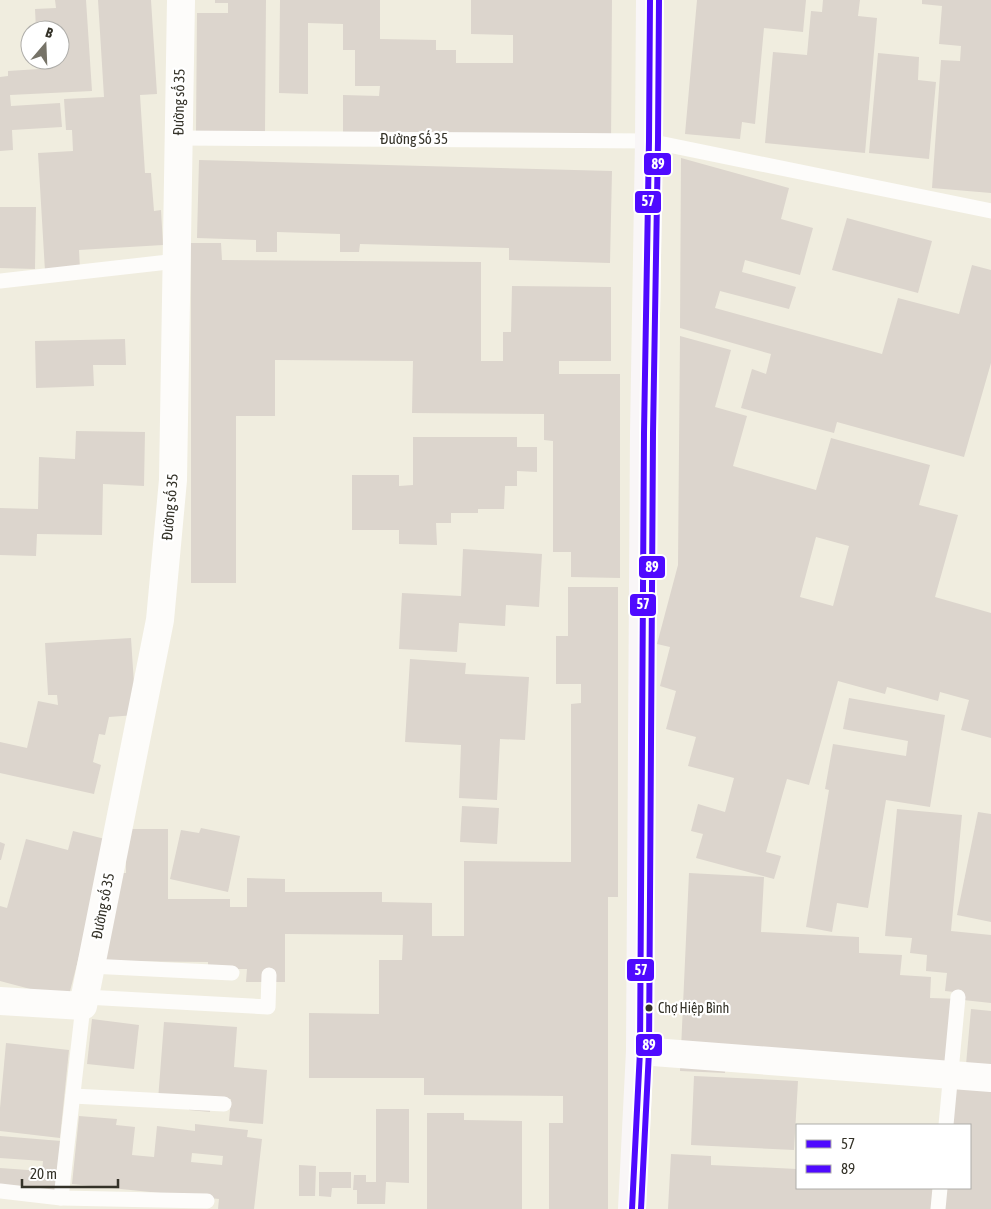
<svg xmlns="http://www.w3.org/2000/svg" width="991" height="1209" font-family="'Asap Condensed',sans-serif">
	<style>
		.building { fill: #dcd5cd; fill-rule: evenodd }
		.lines { fill: none; stroke-linecap: round; stroke-linejoin: round }
		.service { stroke: #fdfcfa; stroke-width: 15 }
		.minor { stroke: #fdfcfa; stroke-width: 28 }
		.secondary { stroke: #f9f6f7; stroke-width: 28 }
		.bus-1-casing { stroke: #fff; stroke-width: 10 }
		.bus-2-casing { stroke: #fff; stroke-width: 10 }
		.bus-1 { stroke: #4f0aff; stroke-width: 6 }
		.bus-2 { stroke: #4f0aff; stroke-width: 6 }
		.bus-dot { fill: #343228; stroke: #fff; stroke-width: 2 }
		.labels { text-anchor: middle; stroke-width: 4.5; stroke-linejoin: round; paint-order: stroke }
		.bus-label { font-size: 14px; fill: #343228; stroke: #fff; text-anchor: start }
		.street-label { font-size: 15px; fill: #343228; stroke: #fff }
		.line-badge { stroke: #fff; stroke-width: 2 }
		.badge-label { font-size: 14px; text-anchor: middle; font-weight: bold; fill: #fff }
	</style>
	<rect width="100%" height="100%" fill="#f0eddf"/>
	<g class="building">
		<path d="M55,0H86L92,91L10,95L11,106L60,103L62,127L12,130L13,150L0,151V77L8,76V71L39,69L38,60H60V30H36L35,9L56,8Z"/>
		<path d="M98,0H151L157,94L140,95L145,173H151L154,211L161,210L163,245L79,250L80,269L45,271L38,153L73,151L72,130H66L64,99L104,97Z"/>
		<path d="M215,0H266L265,132H196L197,13H228V3H215Z"/>
		<path d="M280,0H380V39L436,40V50H456V63H513V35L471,34V0H612L611,146L343,142V95L379,96L380,86H355V50H343V24L308,23V94L279,93Z"/>
		<path d="M697,0H806L803,32L764,28L755,124L742,122L740,139L685,134Z"/>
		<path d="M823,0H860L858,16L877,18L865,153L765,143L773,52L807,55L811,11L822,12Z"/>
		<path d="M922,0H991V193L932,188L941,60L960,61L961,46L939,44L942,6L922,4Z"/>
		<path d="M878,53L919,57L918,80L936,82L929,159L869,153Z"/>
		<path d="M681,158L789,188L781,219L813,228L800,275L745,260L742,272L796,287L789,309L720,291L715,308L882,354L898,298L959,314L972,265L991,270V363L964,457L837,422L834,433L741,408L752,369L766,374L771,354L680,328Z"/>
		<path d="M199,160L612,171L610,263L509,260V248L360,244L359,252H340V234L277,232V252H256V240L197,238Z"/>
		<path d="M0,207H36L35,269L0,268Z"/>
		<path d="M847,218L932,241L918,293L832,270Z"/>
		<path d="M191,243H221L222,260L481,262V361H503V332H511L512,286L611,287V361H559V374H620V578L571,577V552H553V441L544,440V414L412,413L413,361L275,360V416H236V583H191Z"/>
		<path d="M680,336L731,350L715,407L747,416L733,466L816,490L831,438L930,465L919,505L958,515L935,597L991,613V738L961,730L969,700L940,692L938,701L887,687L885,694L838,681L809,785L787,779L766,852L781,856L774,879L696,858L703,834L691,831L698,804L725,812L734,778L688,766L696,737L666,729L676,691L660,686L670,647L657,644L678,565ZM816,537L849,546L833,606L800,597Z"/>
		<path d="M125,339L126,365H93L94,386L36,388L35,341Z"/>
		<path d="M76,431L145,432L144,486L103,484L102,535L37,534L36,556L0,555V508L38,509L39,457L75,459Z"/>
		<path d="M413,437H517V447H537V472L517,471V486H505L504,509H478V513H451V523H436L437,545L399,544V530H352V475H399V486L413,485Z"/>
		<path d="M463,549L542,554L539,607L506,605L505,626L459,623L457,652L399,649L402,593L461,596Z"/>
		<path d="M568,587H618V897H608V1209H549V1123H563V1096L424,1095V1078H309V1013L379,1014V960H402L403,935L285,934V982H246L247,969H208V962L101,961V915H115L116,873H126V829H168V899H230V907H247V878L285,879V892H382V902L432,903V936H464V861L571,862V704L581,703V684H556V636H568Z"/>
		<path d="M131,638L136,715L109,717L105,735L99,734L93,762L101,765L94,794L0,773V742L27,748L38,701L58,705L57,695H48L45,643Z"/>
		<path d="M410,659L466,663L465,674L529,677L525,740L500,739L497,800L459,798L461,745L405,742Z"/>
		<path d="M849,698L945,715L930,807L886,800L868,908L837,903L832,932L806,927L829,790L825,789L833,744L906,756L908,741L843,729Z"/>
		<path d="M462,806L499,808L497,844L460,842Z"/>
		<path d="M897,809L962,815L951,931L991,935V1003L963,1000L964,993L945,991L947,973L926,971L927,955L910,953L912,938L885,936Z"/>
		<path d="M978,812L991,814V922L957,915Z"/>
		<path d="M201,828L240,836L228,892L170,879L181,830L199,833Z"/>
		<path d="M73,831L109,840L68,999L0,981V906L7,908L26,839L68,850Z"/>
		<path d="M0,842L5,844L1,860H0Z"/>
		<path d="M689,873L764,877L761,932L859,937V953L902,955L900,975L931,977L930,998L961,999L958,1069L726,1052L725,1073L680,1071Z"/>
		<path d="M971,1009L991,1011V1209H944L946,1188H970V1125H952L955,1087H964Z"/>
		<path d="M92,1019L139,1025L134,1069L87,1064Z"/>
		<path d="M164,1022L237,1027L234,1067L267,1070L263,1124L229,1121L231,1099L211,1098L210,1112L189,1110V1102L158,1100Z"/>
		<path d="M6,1043L69,1050L60,1138L0,1131V1108Z"/>
		<path d="M694,1076L798,1081L794,1150L691,1145Z"/>
		<path d="M376,1109H409V1183L386,1182L385,1204H357V1190H353L354,1175H366V1182H376Z"/>
		<path d="M427,1113H464V1120L522,1121V1209H427Z"/>
		<path d="M79,1116L117,1119L116,1125L135,1127L132,1155L154,1157L157,1126L195,1131V1124L248,1130L247,1137L262,1139L254,1209H218L219,1199L72,1184ZM192,1153L223,1156L222,1165L191,1162Z"/>
		<path d="M0,1136L61,1141L56,1193L0,1189V1168L42,1171L43,1161L0,1158Z"/>
		<path d="M671,1154L711,1156V1165L797,1169V1188H933L932,1209H668Z"/>
		<path d="M299,1165L316,1166L315,1196H299Z"/>
		<path d="M319,1172H351V1188H332L331,1197L319,1196Z"/>
	</g>
	<g class="lines">
		<g class="service">
			<path d="M178,138L649,141L991,211"/>
			<path d="M0,281L177,261"/>
			<path d="M90,966L232,973"/>
			<path d="M85,997L268,1007L269,975"/>
			<path d="M73,1096L224,1104"/>
			<path d="M946,1125L958,997"/>
			<path d="M0,1191L61,1198L207,1201"/>
			<path d="M61,1198L83,1006"/>
			<path d="M938,1209L940,1188"/>
		</g>
		<g class="minor">
			<path d="M0,1001L83,1006L160,620L173,480L181,0"/>
			<path d="M640,1051L991,1078"/>
		</g>
		<path class="secondary" d="M632,1209L640,1051L644,433L649,141L650,0"/>
		<g class="bus-1-casing">
			<path id="bus-1" d="M632,1209L640,1051L644,433L649,141L650,0"/>
		</g>
		<g class="bus-2-casing">
			<path id="bus-2" d="M641,1209L649,1051L653,433L658,141L659,0"/>
		</g>
		<use href="#bus-1" class="bus-1"/>
		<use href="#bus-2" class="bus-2"/>
	</g>
	<circle class="bus-dot" cx="649" cy="1008" r="4.5"/>
	<g class="labels">
		<g class="bus-label">
			<text x="658" y="1013">Chợ Hiệp Bình</text>
		</g>
		<g class="street-label">
			<text transform="translate(179 102) rotate(-89)" y="5">Đường số 35</text>
			<text x="414" y="144">Đường Số 35</text>
			<text transform="translate(170 507) rotate(-85)" y="5">Đường số 35</text>
			<text transform="translate(103 906) rotate(-79)" y="5">Đường số 35</text>
		</g>
	</g>
	<g class="line-badge">
		<rect x="643" y="152" width="29" height="24" rx="5" fill="#4f0aff"/>
		<rect x="634" y="190" width="28" height="24" rx="5" fill="#4f0aff"/>
		<rect x="638" y="555" width="28" height="24" rx="5" fill="#4f0aff"/>
		<rect x="629" y="593" width="28" height="24" rx="5" fill="#4f0aff"/>
		<rect x="626" y="958" width="29" height="24" rx="5" fill="#4f0aff"/>
		<rect x="635" y="1033" width="28" height="24" rx="5" fill="#4f0aff"/>
	</g>
	<g class="badge-label">
		<text x="658" y="169">89</text>
		<text x="648" y="206">57</text>
		<text x="652" y="572">89</text>
		<text x="643" y="609">57</text>
		<text x="641" y="975">57</text>
		<text x="649" y="1050">89</text>
	</g>
	<rect x="796" y="1124" width="175" height="65" fill="#ffffff" stroke="#aeada9"/>
	<rect x="806" y="1140" width="25" height="8" fill="#4f0aff" stroke="#aeada9"/>
	<text x="841" y="1149" font-size="15" fill="#343228">57</text>
	<rect x="806" y="1165" width="25" height="8" fill="#4f0aff" stroke="#aeada9"/>
	<text x="841" y="1174" font-size="15" fill="#343228">89</text>
	<g transform="translate(45 45) rotate(19)"><circle r="24" fill="#ffffff" stroke="#aeada9"/>
	<path d="M0-4L9 19L0 12L-9 19Z" fill="#767368"/>
	<text y="-8" font-size="14" font-weight="bold" text-anchor="middle" fill="#343228">B</text>
	</g>
	<path d="M22 1179v8h96v-8" fill="none" stroke="#343228" stroke-width="2.5"/>
	<text x="30" y="1179" font-size="15" fill="#343228" stroke="#ffffff" stroke-width="4" paint-order="stroke">20 m</text>
</svg>
